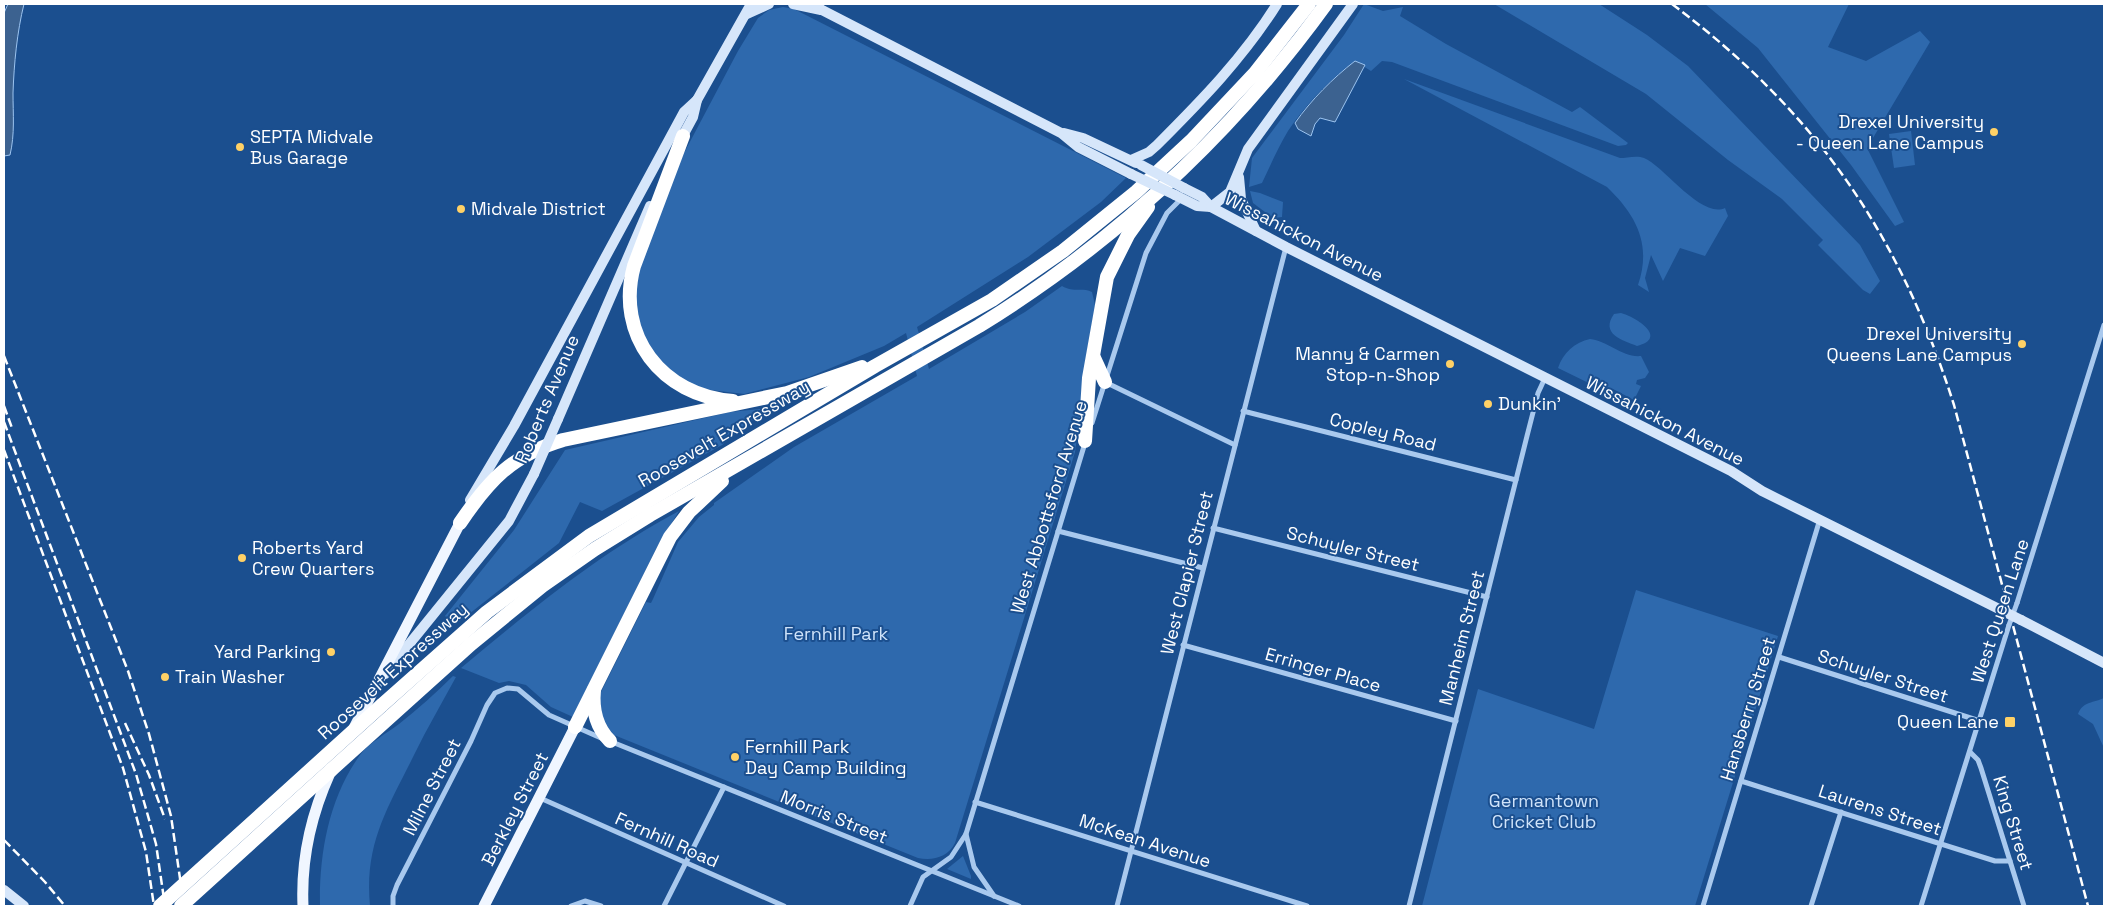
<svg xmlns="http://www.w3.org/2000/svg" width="2108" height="910" font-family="'Space Grotesk',sans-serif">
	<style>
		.green { fill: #2e69ad }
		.water { fill: #3c6290; stroke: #9cc4f0 }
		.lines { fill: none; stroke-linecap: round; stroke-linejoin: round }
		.street { stroke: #a9c9ee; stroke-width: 5 }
		.secondary { stroke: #d6e6fa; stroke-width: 10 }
		.primary { stroke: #f0f6ff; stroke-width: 11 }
		.highway { stroke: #fff; stroke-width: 14 }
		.rail { stroke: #fff; stroke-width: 2.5; stroke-dasharray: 9 4; stroke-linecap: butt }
		.street-bridge { stroke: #a9c9ee; stroke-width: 5 }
		.secondary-bridge { stroke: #d6e6fa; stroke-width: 10 }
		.highway-bridge { stroke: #fff; stroke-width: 14 }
		.poi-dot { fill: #ffd166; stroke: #1b4f8f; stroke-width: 2 }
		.labels { text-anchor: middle; stroke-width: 4; stroke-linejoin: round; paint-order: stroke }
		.poi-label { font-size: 18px; fill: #fff; stroke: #1b4f8f; text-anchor: start }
		.street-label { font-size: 18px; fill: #fff; stroke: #1b4f8f }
		.park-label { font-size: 18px; fill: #cfe3fa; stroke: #1b4f8f }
	</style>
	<rect width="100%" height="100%" fill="#1b4f8f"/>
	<g class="green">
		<path d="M1364,4L1383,11L1403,7L1400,16L1446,44L1572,112L1580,107L1628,143L1626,145L1618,146L1392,62L1382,61L1371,71L1355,61C1330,79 1305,105 1288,131C1278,148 1270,166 1262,183L1249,187L1252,158L1344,35Z"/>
		<path d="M1494,4H1599L1647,35L1688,66L1860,245L1880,281L1870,294L1863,290L1818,245L1823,240L1782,199L1728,160L1646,94Z"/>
		<path d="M1705,4H1849L1828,47L1866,61L1920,31L1930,42L1867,148L1904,222L1895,226L1851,165L1758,48Z"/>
		<path d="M783,7L794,9L1126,178L1101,202L1028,257L917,327L929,369L1025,312L1062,286C1074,293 1082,287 1092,292L1095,305L1085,362L1083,396L1075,452L955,843C948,857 933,861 918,858L614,735L599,718L600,694L646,602L651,603L653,599L678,542L699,517L714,505V503L794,447L917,376L906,333L884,346L809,377L744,394L702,389L677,379L645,345L632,291L650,232L684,153L738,51L758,18L769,10Z"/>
		<path d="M1404,79L1620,158C1626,158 1637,155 1644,158C1664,166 1701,219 1725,208L1728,216L1705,256L1680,248L1663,281L1651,255L1645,278L1649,292L1638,285C1652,244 1636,215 1607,187Z"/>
		<path d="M1911,131L1915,165L1894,168L1889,134Z"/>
		<path d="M1250,191L1260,193L1283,202L1282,217L1273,218L1253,203Z"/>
		<path d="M1621,313C1636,317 1669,338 1637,346C1622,340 1600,334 1614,314Z"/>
		<path d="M1590,339C1608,341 1623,358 1641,356L1649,372L1645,378L1637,380L1636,384L1641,386L1634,400L1613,389L1605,391L1558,368C1563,353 1575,342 1590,339Z"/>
		<path d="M768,408L722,445L602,511L580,502L559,543L455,625L445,616L514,530L565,450L730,412Z"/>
		<path d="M679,511L656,549L573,717L551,707L526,685L509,681L499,683L461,668C532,609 597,555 679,511Z"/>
		<path d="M1636,590L1778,636L1695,906H1422L1478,689L1594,729Z"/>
		<path d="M453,676L456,677C442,703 427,728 414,755C388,808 364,843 370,906H320C319,853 329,798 360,755C369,743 387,733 399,724C418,709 436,693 453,676Z"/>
		<path d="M2104,698V748L2093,724L2078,714C2083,701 2094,703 2104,698Z"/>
		<path d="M963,856L971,876V879L947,869Z"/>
	</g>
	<g class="water">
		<path d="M8,4H24C17,32 14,64 13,93C13,114 15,134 10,155L4,156V13Z"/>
		<path d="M1355,61L1365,65L1335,122L1320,118L1315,124L1311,136L1298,129L1295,123C1311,100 1333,78 1355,61Z"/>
	</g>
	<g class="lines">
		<g class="street">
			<path d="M1107,383L1235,445"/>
			<path d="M1243,411L1516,480"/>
			<path d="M1092,423L1146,253L1167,213L1181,199"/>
			<path d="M1213,528L1487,597"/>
			<path d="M1058,531L1203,568"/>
			<path d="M2017,603L2104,325"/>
			<path d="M1183,645L1456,721"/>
			<path d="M1779,657L1980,721"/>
			<path d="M612,742L1019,906"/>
			<path d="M1970,752L1978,760L1981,768L2024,906"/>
			<path d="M1741,781L1995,861H2010"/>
			<path d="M540,798L784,906"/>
			<path d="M975,802L1307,906"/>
			<path d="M966,834L974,867L994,896"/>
			<path d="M393,906V896L397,885L471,741L487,705L495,693L507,688L518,689L549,715L601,738"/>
			<path d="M571,906L585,901L601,906"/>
			<path d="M664,906L724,787"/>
			<path d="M910,906L923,877L951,857L966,834L1085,443"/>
			<path d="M1117,906L1286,247"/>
			<path d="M1409,906L1527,436L1538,393L1545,378"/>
			<path d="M1703,906L1820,519"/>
			<path d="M1811,906L1841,812"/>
			<path d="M1921,906L2009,625"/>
		</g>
		<g class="secondary">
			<path d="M793,4L821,10"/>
			<path d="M814,4L822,10L1061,133L1078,147L1131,174"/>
			<path d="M747,14L769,4"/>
			<path d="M1064,133L1083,138L1136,163"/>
			<path d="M680,141L693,117L697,100L751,4"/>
			<path d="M1131,160L1149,152L1157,145C1201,101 1244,57 1277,4"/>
			<path d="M1239,177L1241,199L1256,231"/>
			<path d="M1184,188L1202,197L1211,207L1286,247L1731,471L1762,491L2005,612"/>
			<path d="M1175,195L1197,206L1211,207"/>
			<path d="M1211,207L1230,192L1248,149L1353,4"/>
			<path d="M558,419L650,206"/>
			<path d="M470,500L514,426L684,112L697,100"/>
			<path d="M2021,620L2104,663"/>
			<path d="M385,674L509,521L534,474"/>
			<path d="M4,890L24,906"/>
		</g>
		<g class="primary">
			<path d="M354,728L460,523"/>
			<path d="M303,906C301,860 311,815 330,773"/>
			<path d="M484,906L575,727"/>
		</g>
		<g class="highway">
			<path d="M683,136L634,266C615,335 662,396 733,401"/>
			<path d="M1094,358L1105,382"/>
			<path d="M1085,441L1089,378L1107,277L1128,235L1148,207"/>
			<path d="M460,523C489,480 512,455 563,440L787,393L862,367"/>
			<path d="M594,690C592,710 596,727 610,741"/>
			<path d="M382,705L487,612L589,536L875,366L992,300L1063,251L1136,192L1191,141L1255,73L1309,4"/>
			<path d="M575,727L670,537L689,512L722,481"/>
			<path d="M331,770L471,644L542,586L595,549L650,515L979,326C1117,241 1231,135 1326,4"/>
		</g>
		<g class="rail">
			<path d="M1672,4C1817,113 1899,233 1954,405L2088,906"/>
			<path d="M4,356L128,671L149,734L171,816L184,906"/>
			<path d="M4,406L12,428"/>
			<path d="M4,422L136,774L156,844L165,906"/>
			<path d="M4,450L123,768L146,852L154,906"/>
			<path d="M125,723L149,775L165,819"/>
			<path d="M4,840L45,882L65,906"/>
		</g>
		<path class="street-bridge" d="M2009,625L2017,603"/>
		<g class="secondary-bridge">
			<path d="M1141,165L1184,188"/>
			<path d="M1131,174L1175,195"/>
			<path d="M534,474L558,419"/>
			<path d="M2005,612L2021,620"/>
		</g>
		<g class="highway-bridge">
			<path d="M160,906L382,705"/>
			<path d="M181,906L331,770"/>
		</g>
	</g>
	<g class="poi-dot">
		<circle cx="1994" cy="132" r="5"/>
		<circle cx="240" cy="147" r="5"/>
		<circle cx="461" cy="209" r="5"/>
		<circle cx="2022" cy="344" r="5"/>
		<circle cx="1450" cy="364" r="5"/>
		<circle cx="1488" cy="404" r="5"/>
		<circle cx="242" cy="558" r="5"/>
		<circle cx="331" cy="652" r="5"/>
		<circle cx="165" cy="677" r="5"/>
		<rect x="2004" y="716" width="12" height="12" rx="2.5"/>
		<circle cx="735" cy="757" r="5"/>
	</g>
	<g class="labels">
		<g class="poi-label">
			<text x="1984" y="128" text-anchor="end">Drexel University<tspan x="1984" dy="21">- Queen Lane Campus</tspan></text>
			<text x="250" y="143">SEPTA Midvale<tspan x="250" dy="21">Bus Garage</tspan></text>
			<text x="471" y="215">Midvale District</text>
			<text x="2012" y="340" text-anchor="end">Drexel University<tspan x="2012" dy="21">Queens Lane Campus</tspan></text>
			<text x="1440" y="360" text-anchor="end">Manny &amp; Carmen<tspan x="1440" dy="21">Stop-n-Shop</tspan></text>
			<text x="1498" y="410">Dunkin'</text>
			<text x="252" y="554">Roberts Yard<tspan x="252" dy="21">Crew Quarters</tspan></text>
			<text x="321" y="658" text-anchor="end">Yard Parking</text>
			<text x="175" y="683">Train Washer</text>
			<text x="1999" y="728" text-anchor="end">Queen Lane</text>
			<text x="745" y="753">Fernhill Park<tspan x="745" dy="21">Day Camp Building</tspan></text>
		</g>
		<g class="street-label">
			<text transform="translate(1304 237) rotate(27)" y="6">Wissahickon Avenue</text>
			<text transform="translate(547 399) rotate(-67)" y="6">Roberts Avenue</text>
			<text transform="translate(1665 421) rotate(27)" y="6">Wissahickon Avenue</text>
			<text transform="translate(1383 432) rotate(14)" y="6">Copley Road</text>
			<text transform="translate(724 434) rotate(-30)" y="6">Roosevelt Expressway</text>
			<text transform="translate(1049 507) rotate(-73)" y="6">West Abbottsford Avenue</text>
			<text transform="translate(1353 549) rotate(14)" y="6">Schuyler Street</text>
			<text transform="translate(1187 573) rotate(-76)" y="6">West Clapier Street</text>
			<text transform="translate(2000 611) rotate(-72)" y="6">West Queen Lane</text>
			<text transform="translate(1462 638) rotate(-76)" y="6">Manheim Street</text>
			<text transform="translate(1323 670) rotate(16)" y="6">Erringer Place</text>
			<text transform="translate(393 671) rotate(-42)" y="6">Roosevelt Expressway</text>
			<text transform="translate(1883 676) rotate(18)" y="6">Schuyler Street</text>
			<text transform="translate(1748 709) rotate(-73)" y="6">Hansberry Street</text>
			<text transform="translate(432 787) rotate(-63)" y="6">Milne Street</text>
			<text transform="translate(515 809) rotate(-63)" y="6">Berkley Street</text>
			<text transform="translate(1880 810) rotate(18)" y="6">Laurens Street</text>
			<text transform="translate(834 817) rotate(22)" y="6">Morris Street</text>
			<text transform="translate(2013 823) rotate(73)" y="6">King Street</text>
			<text transform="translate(667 840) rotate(24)" y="6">Fernhill Road</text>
			<text transform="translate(1145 841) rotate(18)" y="6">McKean Avenue</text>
		</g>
		<g class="park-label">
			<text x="836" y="640">Fernhill Park</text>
			<text x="1544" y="807">Germantown<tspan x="1544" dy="21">Cricket Club</tspan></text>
		</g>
	</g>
	<rect width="2108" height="910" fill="none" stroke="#ffffff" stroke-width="10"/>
</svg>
